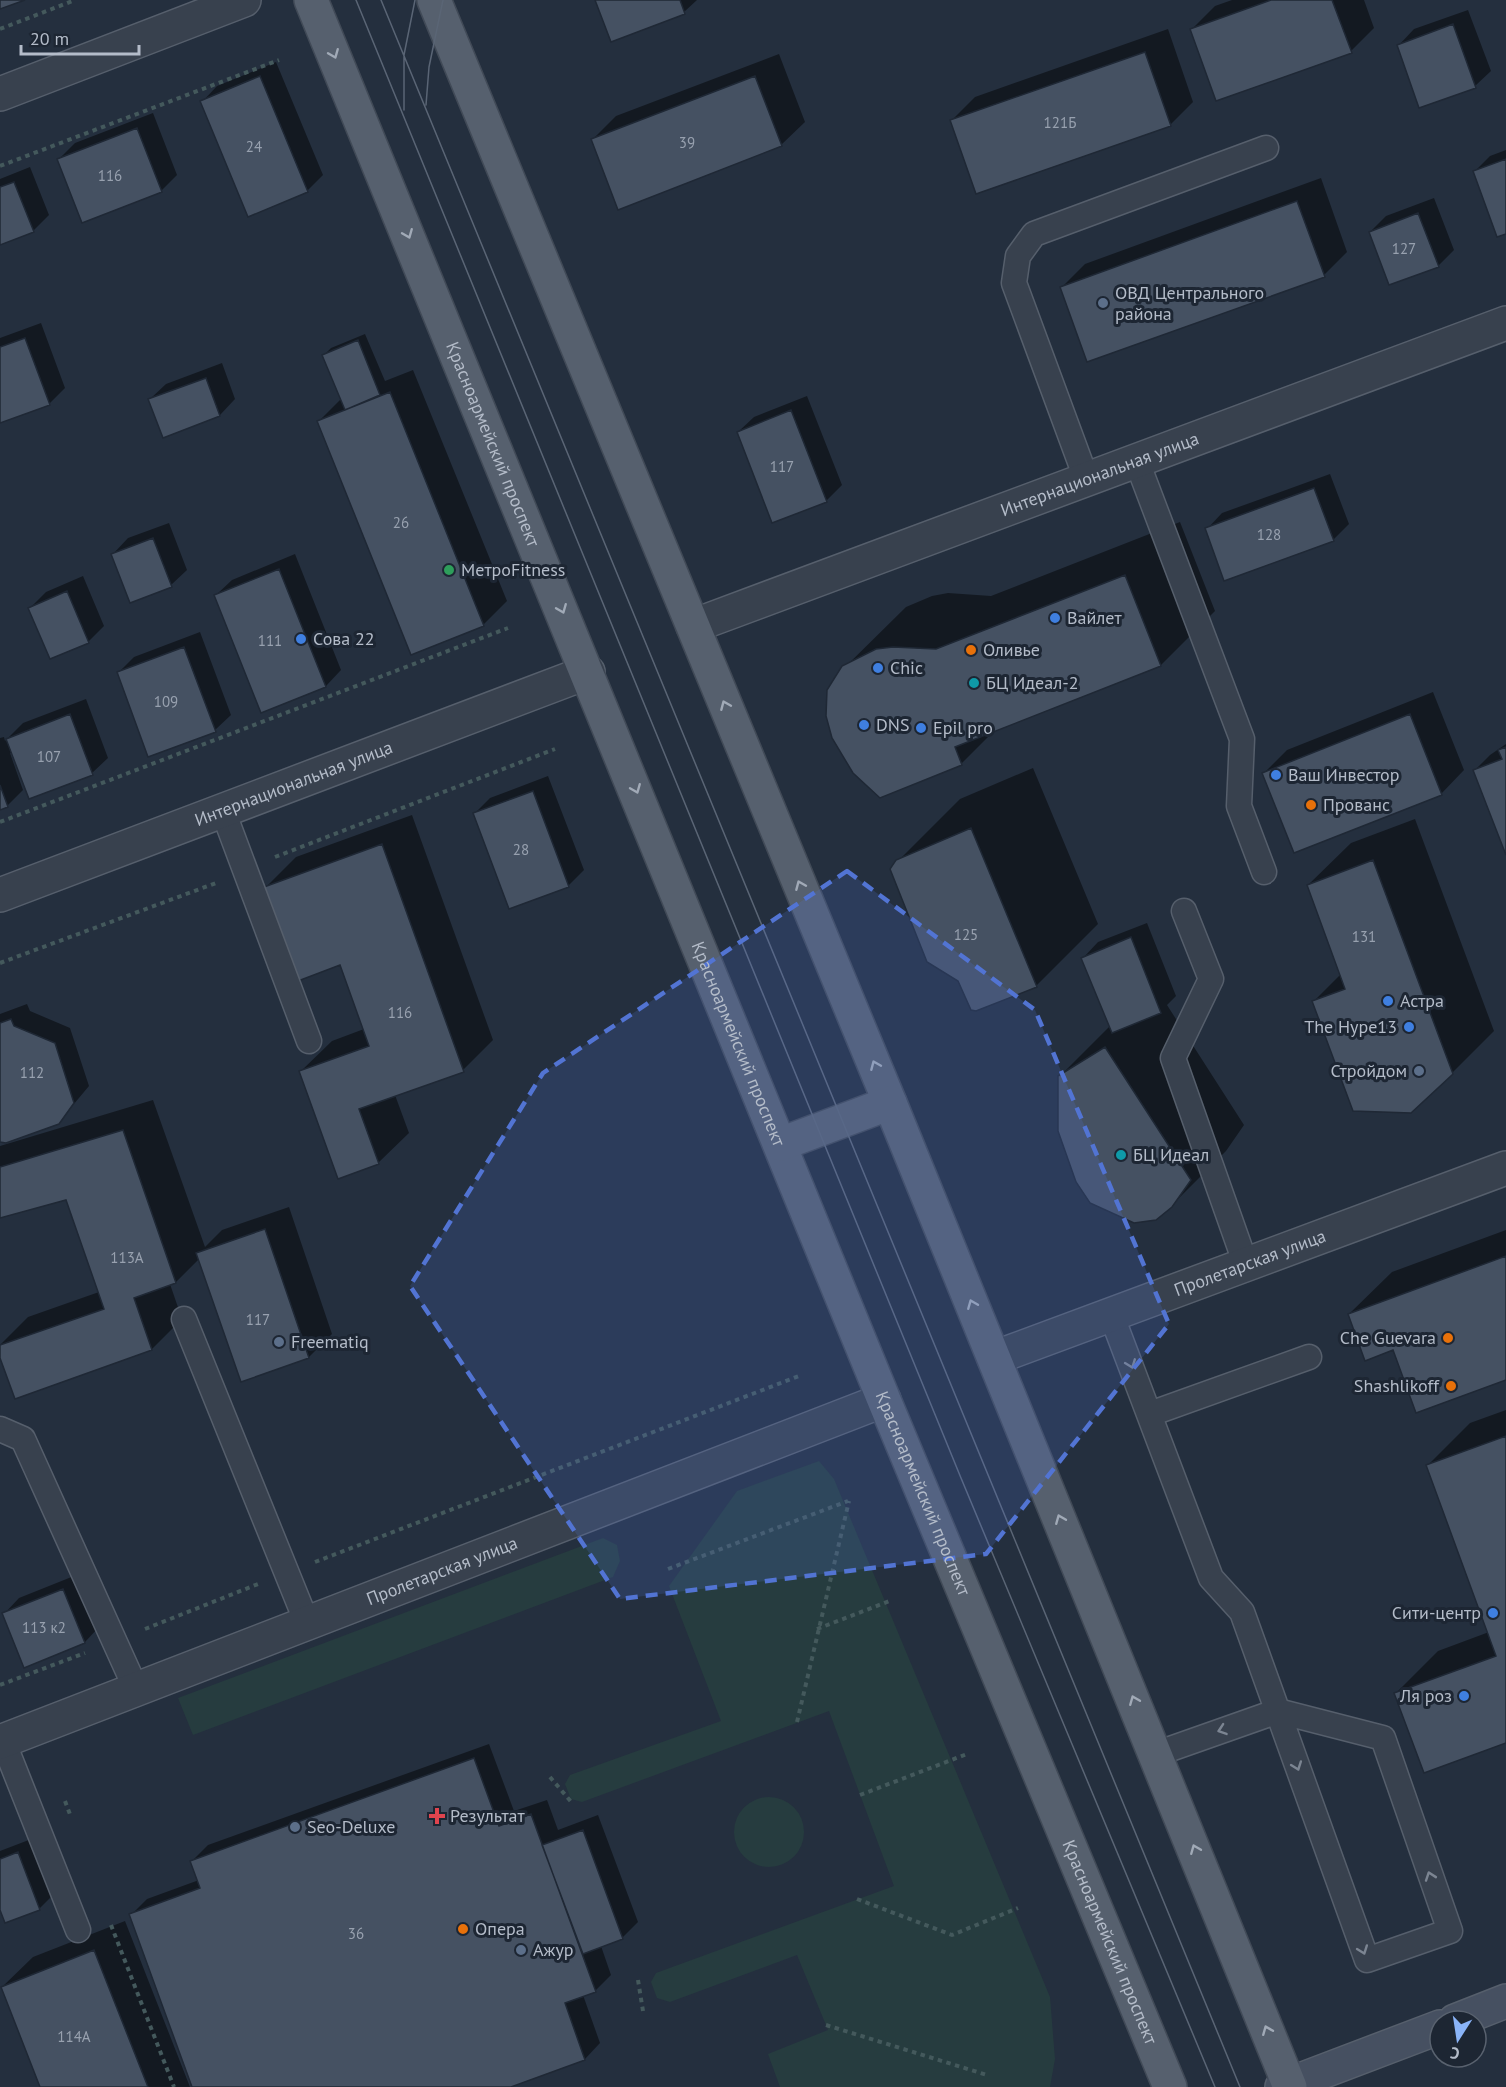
<svg xmlns="http://www.w3.org/2000/svg" width="1506" height="2087" font-family="'PT Sans',sans-serif">
	<rect width="100%" height="100%" fill="#242f3e"/>
	<path fill="#263c3f" d="M 819,1461 L 834,1479 L 1050,1997 L 1055,2059 L 1050,2087 L 780,2087 L 768,2054 L 828,2030 L 797,1955 L 670,2002 L 657,1998 L 651,1982 L 656,1973 L 894,1886 L 829,1711 L 582,1802 L 571,1799 L 565,1784 L 570,1775 L 721,1721 L 669,1586 L 737,1491 Z
		M 603,1538 L 617,1545 L 620,1561 L 613,1577 L 193,1735 L 178,1698 Z
		M734 1832a35 35 0 1 1 70 0a35 35 0 1 1-70 0Z"/>
	<path fill="#0007" d="M 596,0 L 697,0 L 684,12 L 612,40 Z
		M 1232,0 L 1364,0 L 1374,28 L 1351,51 L 1192,29 L 1215,6 Z
		M 1468,10 L 1491,71 L 1475,86 L 1399,45 L 1414,29 Z
		M 1168,29 L 1193,102 L 1170,125 L 952,120 L 975,97 Z
		M 779,54 L 805,122 L 781,145 L 593,139 L 616,116 Z
		M 276,62 L 323,175 L 307,191 L 202,102 L 217,86 Z
		M 153,113 L 177,175 L 161,191 L 59,159 L 75,143 Z
		M 1506,150 L 1506,232 L 1475,171 L 1490,156 Z
		M 30,167 L 49,215 L 33,231 L 0,244 L 0,179 Z
		M 1321,178 L 1347,252 L 1324,275 L 1062,287 L 1085,264 Z
		M 1434,198 L 1454,250 L 1438,266 L 1370,232 L 1386,216 Z
		M 41,323 L 65,388 L 49,404 L 0,422 L 0,338 Z
		M 365,334 L 385,381 L 413,370 L 507,601 L 483,625 L 319,421 L 342,398 L 324,355 L 331,348 Z
		M 222,363 L 235,399 L 220,415 L 150,399 L 166,384 Z
		M 807,396 L 842,485 L 827,500 L 773,521 L 738,432 L 754,417 Z
		M 1330,474 L 1349,524 L 1333,540 L 1207,529 L 1222,513 Z
		M 1180,522 L 1215,611 L 1161,665 L 996,729 L 961,764 L 827,715 L 826,703 L 834,678 L 906,607 L 932,596 L 948,593 L 991,596 Z
		M 169,523 L 187,570 L 171,585 L 113,554 L 128,538 Z
		M 295,554 L 341,670 L 326,686 L 216,595 L 232,580 Z
		M 83,576 L 104,626 L 88,642 L 30,608 L 46,592 Z
		M 200,632 L 231,715 L 215,730 L 118,673 L 134,657 Z
		M 1433,692 L 1464,770 L 1441,794 L 1263,774 L 1287,750 Z
		M 86,699 L 108,758 L 92,773 L 10,753 L 23,790 L 7,806 L 0,808 L 0,738 L 4,737 L 5,741 L 23,723 Z
		M 1506,744 L 1506,851 L 1475,770 L 1490,755 Z
		M 1033,768 L 1098,924 L 1036,986 L 893,866 L 960,799 Z
		M 548,776 L 584,870 L 568,886 L 475,813 L 490,798 Z
		M 412,815 L 493,1040 L 463,1070 L 395,1095 L 409,1133 L 378,1163 L 301,1071 L 332,1041 L 364,1029 L 341,963 L 266,887 L 296,857 Z
		M 1415,819 L 1494,1031 L 1452,1073 L 1314,1001 L 1341,974 L 1308,885 L 1351,843 Z
		M 1147,923 L 1176,996 L 1167,1005 L 1244,1125 L 1226,1151 L 1171,1206 L 1059,1077 L 1110,1026 L 1083,958 L 1098,942 Z
		M 27,1004 L 30,1011 L 70,1028 L 89,1086 L 58,1123 L 0,1141 L 0,1014 Z
		M 153,1100 L 205,1247 L 222,1230 L 289,1207 L 332,1334 L 309,1357 L 200,1258 L 176,1282 L 170,1284 L 182,1319 L 152,1349 L 0,1353 L 0,1345 L 28,1317 L 99,1292 L 66,1198 L 0,1217 L 0,1146 Z
		M 1506,1230 L 1506,1378 L 1394,1348 L 1349,1314 L 1392,1272 Z
		M 1506,1410 L 1506,1741 L 1396,1693 L 1438,1651 L 1489,1632 L 1427,1466 L 1470,1423 Z
		M 79,1574 L 100,1626 L 85,1642 L 25,1666 L 4,1614 L 19,1598 Z
		M 489,1744 L 514,1811 L 547,1800 L 558,1830 L 598,1815 L 638,1922 L 622,1938 L 601,1946 L 611,1975 L 595,1991 L 583,1995 L 600,2043 L 585,2059 L 507,2087 L 194,2087 L 131,1915 L 147,1899 L 199,1880 L 192,1861 L 208,1845 Z
		M 34,1838 L 55,1893 L 39,1909 L 0,1906 L 0,1851 Z
		M 125,1921 L 190,2087 L 42,2087 L 2,1987 L 33,1957 Z"/>
	<path fill="#455162" stroke="#1f2835" stroke-width="1.5" d="M 0,0 L 25,0 L 0,9 Z
		M 595,0 L 680,0 L 685,14 L 611,42 Z
		M 1271,0 L 1332,0 L 1352,53 L 1216,101 L 1190,29 Z
		M 1453,24 L 1476,88 L 1419,108 L 1397,45 Z
		M 1145,52 L 1171,126 L 976,194 L 950,120 Z
		M 260,76 L 308,192 L 248,217 L 200,101 Z
		M 755,76 L 782,146 L 618,210 L 591,139 Z
		M 137,128 L 162,192 L 82,223 L 57,159 Z
		M 1506,159 L 1506,234 L 1497,237 L 1473,171 Z
		M 14,182 L 34,232 L 0,245 L 0,187 Z
		M 1297,201 L 1325,277 L 1087,362 L 1060,287 Z
		M 1418,213 L 1439,267 L 1389,285 L 1369,232 Z
		M 25,338 L 50,405 L 0,423 L 0,347 Z
		M 358,340 L 380,395 L 345,410 L 322,355 Z
		M 206,378 L 220,416 L 163,438 L 148,399 Z
		M 390,392 L 484,626 L 411,655 L 317,421 Z
		M 791,410 L 827,502 L 772,523 L 737,432 Z
		M 1314,488 L 1334,541 L 1224,581 L 1205,528 Z
		M 153,538 L 172,587 L 130,603 L 111,554 Z
		M 279,569 L 326,687 L 261,713 L 214,595 Z
		M 1125,575 L 1161,666 L 955,747 L 962,765 L 880,798 L 853,773 L 832,738 L 826,716 L 827,690 L 842,666 L 876,649 L 893,647 L 936,649 Z
		M 67,591 L 89,643 L 50,659 L 28,608 Z
		M 184,647 L 216,732 L 148,757 L 117,672 Z
		M 70,714 L 93,775 L 29,799 L 6,739 Z
		M 1410,714 L 1442,795 L 1294,853 L 1262,773 Z
		M 1506,747 L 1506,855 L 1473,770 L 1502,759 L 1498,750 Z
		M 0,785 L 8,807 L 0,810 Z
		M 533,791 L 569,887 L 509,909 L 473,813 Z
		M 971,828 L 1037,987 L 976,1011 L 971,1010 L 958,981 L 927,962 L 890,869 L 896,860 Z
		M 382,844 L 464,1072 L 359,1109 L 379,1164 L 338,1179 L 299,1071 L 369,1046 L 340,965 L 298,981 L 264,887 Z
		M 1373,860 L 1453,1074 L 1411,1113 L 1353,1111 L 1312,1001 L 1345,989 L 1307,885 Z
		M 1131,937 L 1161,1013 L 1112,1033 L 1081,958 Z
		M 11,1019 L 14,1026 L 55,1043 L 74,1103 L 59,1124 L 6,1143 L 0,1142 L 0,1023 Z
		M 1105,1047 L 1191,1180 L 1172,1207 L 1156,1220 L 1134,1223 L 1090,1203 L 1076,1182 L 1058,1131 L 1058,1076 Z
		M 123,1130 L 176,1283 L 134,1298 L 152,1350 L 15,1399 L 0,1358 L 0,1345 L 104,1309 L 66,1200 L 0,1218 L 0,1167 Z
		M 265,1229 L 309,1358 L 241,1382 L 196,1253 Z
		M 1506,1256 L 1506,1380 L 1416,1413 L 1393,1350 L 1365,1361 L 1348,1314 Z
		M 1506,1436 L 1506,1743 L 1424,1773 L 1394,1693 L 1496,1656 L 1426,1465 Z
		M 63,1589 L 85,1643 L 24,1668 L 2,1613 Z
		M 474,1758 L 499,1826 L 531,1814 L 596,1992 L 565,2003 L 585,2060 L 511,2087 L 192,2087 L 129,1914 L 200,1888 L 190,1861 Z
		M 583,1830 L 623,1939 L 583,1954 L 542,1845 Z
		M 18,1852 L 40,1910 L 5,1923 L 0,1910 L 0,1859 Z
		M 94,1950 L 148,2087 L 40,2087 L 1,1987 Z"/>
	<g fill="none" stroke-linecap="round" stroke-linejoin="round">
		<defs>
			<path id="service" d="M 1136,459 L 1242,739 L 1239,806 L 1264,872
				M 1086,478 L 1014,283 L 1018,256 L 1034,234 L 1266,148
				M 223,811 L 309,1041
				M 1184,911 L 1211,979 L 1173,1058 L 1246,1265
				M 1111,1314 L 1211,1578 L 1242,1612 L 1367,1960 L 1450,1931 L 1383,1738 L 1278,1711 L 1156,1754
				M 184,1319 L 307,1623
				M 1150,1414 L 1309,1357
				M 0,1429 L 23,1439 L 136,1689
				M 3,1741 L 78,1930"/>
			<g id="minor">
				<path d="M 0,94 L 244,0"/>
				<path id="s1" d="M 693,626 L 1506,323"/>
				<path id="s2" d="M 0,895 L 588,672"/>
				<path id="s3" d="M 994,1358 L 1506,1168"/>
				<path id="s4" d="M 0,1742 L 884,1400"/>
			</g>
			<path id="secondary" d="M 1455,2021 L 1506,2001
				M 1282,2087 L 1440,2027"/>
			<g id="primary">
				<path id="s5" d="M 311,0 L 884,1400 L 1170,2087"/>
				<path d="M 434,0 L 890,1103 L 1290,2087"/>
				<path d="M 781,1144 L 890,1103"/>
			</g>
		</defs>
		<use href="#service" stroke="#565f6c" stroke-width="27"/>
		<use href="#minor" stroke="#565f6c" stroke-width="36"/>
		<use href="#secondary" stroke="#565f6c" stroke-width="36"/>
		<use href="#primary" stroke="#414a57" stroke-width="36"/>
		<path stroke="#44595c" stroke-width="4" stroke-dasharray="4.5 4.5" stroke-linecap="butt" d="M 0,29 L 75,0
			M 0,166 L 279,60
			M 0,822 L 508,628
			M 275,857 L 555,749
			M 0,963 L 216,883
			M 315,1562 L 799,1376
			M 668,1569 L 848,1501
			M 145,1629 L 258,1584
			M 817,1629 L 892,1600
			M 0,1685 L 85,1653
			M 797,1722 L 849,1501
			M 550,1777 L 573,1804
			M 860,1795 L 967,1754
			M 65,1801 L 71,1817
			M 857,1899 L 952,1935 L 1018,1908
			M 111,1925 L 174,2087
			M 638,1980 L 643,2011
			M 826,2025 L 987,2075"/>
		<use href="#service" stroke="#38414e" stroke-width="24"/>
		<use href="#minor" stroke="#38414e" stroke-width="33"/>
		<use href="#secondary" stroke="#465061" stroke-width="33"/>
		<use href="#primary" stroke="#56606e" stroke-width="33"/>
		<path stroke="#5a6575" stroke-width="1.5" d="M 356,0 L 961,1478 L 1215,2087
			M 381,0 L 1240,2087
			M 426,105 L 429,67 L 443,0
			M 404,110 L 404,55 L 415,0"/>
	</g>
	<defs><path id="oneway-chevron" d="M-2-3.5L2.5 0L-2 3.5" fill="none" stroke-width="1.6" stroke-linecap="round" stroke-linejoin="round" transform="scale(1.5)"/></defs>
	<g stroke="#a1aab7">
		<use href="#oneway-chevron" transform="translate(334 54) rotate(68)"/>
		<use href="#oneway-chevron" transform="translate(408 234) rotate(68)"/>
		<use href="#oneway-chevron" transform="translate(562 609) rotate(68)"/>
		<use href="#oneway-chevron" transform="translate(725 705) rotate(-113)"/>
		<use href="#oneway-chevron" transform="translate(636 789) rotate(68)"/>
		<use href="#oneway-chevron" transform="translate(800 885) rotate(-113)"/>
		<use href="#oneway-chevron" transform="translate(875 1065) rotate(-113)"/>
		<use href="#oneway-chevron" transform="translate(972 1304) rotate(-112)"/>
		<use href="#oneway-chevron" transform="translate(1060 1519) rotate(-112)"/>
		<use href="#oneway-chevron" transform="translate(1134 1700) rotate(-112)"/>
		<use href="#oneway-chevron" transform="translate(1195 1849) rotate(-112)"/>
		<use href="#oneway-chevron" transform="translate(1267 2030) rotate(-112)"/>
	</g>
	<g stroke="#7c8592">
		<use href="#oneway-chevron" transform="translate(1131 1364) rotate(69)"/>
		<use href="#oneway-chevron" transform="translate(1222 1730) rotate(161)"/>
		<use href="#oneway-chevron" transform="translate(1297 1766) rotate(70)"/>
		<use href="#oneway-chevron" transform="translate(1430 1876) rotate(-109)"/>
		<use href="#oneway-chevron" transform="translate(1363 1950) rotate(70)"/>
	</g>
	<path fill="#5274d3" fill-opacity="0.2" stroke="#5274d3" stroke-width="4.5" stroke-dasharray="12 8" stroke-linejoin="round" d="M 847,871 L 1035,1010 L 1169,1324 L 986,1554 L 620,1599 L 410,1286 L 543,1073 Z"/>
	<g fill="#5c6f8a" stroke="#1d2633" stroke-width="2">
		<circle cx="1103" cy="303" r="6"/>
		<circle cx="1419" cy="1071" r="6"/>
		<circle cx="279" cy="1342" r="6"/>
		<circle cx="295" cy="1827" r="6"/>
		<circle cx="521" cy="1950" r="6"/>
	</g>
	<circle fill="#2e9e5b" stroke="#1d2633" stroke-width="2" cx="449" cy="570" r="6"/>
	<g fill="#3f7fe0" stroke="#1d2633" stroke-width="2">
		<circle cx="1055" cy="618" r="6"/>
		<circle cx="301" cy="639" r="6"/>
		<circle cx="878" cy="668" r="6"/>
		<circle cx="864" cy="725" r="6"/>
		<circle cx="921" cy="728" r="6"/>
		<circle cx="1276" cy="775" r="6"/>
		<circle cx="1388" cy="1001" r="6"/>
		<circle cx="1409" cy="1027" r="6"/>
		<circle cx="1493" cy="1613" r="6"/>
		<circle cx="1464" cy="1696" r="6"/>
	</g>
	<g fill="#e8710a" stroke="#1d2633" stroke-width="2">
		<circle cx="971" cy="650" r="6"/>
		<circle cx="1311" cy="805" r="6"/>
		<circle cx="1448" cy="1338" r="6"/>
		<circle cx="1451" cy="1386" r="6"/>
		<circle cx="463" cy="1929" r="6"/>
	</g>
	<g fill="#0f9aa8" stroke="#1d2633" stroke-width="2">
		<circle cx="974" cy="683" r="6"/>
		<circle cx="1121" cy="1155" r="6"/>
	</g>
	<path fill="#e0444e" stroke="#1d2633" stroke-width="2" d="M434 1807h6v6h6v6h-6v6h-6v-6h-6v-6h6z"/>
	<g text-anchor="middle" stroke-width="6" stroke-linejoin="round" paint-order="stroke">
		<g font-size="15" fill="#98a1af">
			<text x="1060" y="128">121Б</text>
			<text x="687" y="148">39</text>
			<text x="254" y="152">24</text>
			<text x="110" y="181">116</text>
			<text x="1404" y="254">127</text>
			<text x="782" y="472">117</text>
			<text x="401" y="528">26</text>
			<text x="1269" y="540">128</text>
			<text x="270" y="646">111</text>
			<text x="166" y="707">109</text>
			<text x="49" y="762">107</text>
			<text x="521" y="855">28</text>
			<text x="966" y="940">125</text>
			<text x="1364" y="942">131</text>
			<text x="400" y="1018">116</text>
			<text x="32" y="1078">112</text>
			<text x="127" y="1263">113А</text>
			<text x="258" y="1325">117</text>
			<text x="44" y="1633">113 к2</text>
			<text x="356" y="1939">36</text>
			<text x="74" y="2042">114А</text>
		</g>
		<g font-size="18" fill="#b4bcc9" stroke="#1d2633" text-anchor="start">
			<text x="1115" y="299">ОВД Центрального<tspan x="1115" dy="21">района</tspan></text>
			<text x="461" y="576">МетроFitness</text>
			<text x="1067" y="624">Вайлет</text>
			<text x="313" y="645">Сова 22</text>
			<text x="983" y="656">Оливье</text>
			<text x="890" y="674">Chic</text>
			<text x="986" y="689">БЦ Идеал-2</text>
			<text x="876" y="731">DNS</text>
			<text x="933" y="734">Epil pro</text>
			<text x="1288" y="781">Ваш Инвестор</text>
			<text x="1323" y="811">Прованс</text>
			<text x="1400" y="1007">Астра</text>
			<text x="1397" y="1033" text-anchor="end">The Hype13</text>
			<text x="1407" y="1077" text-anchor="end">Стройдом</text>
			<text x="1133" y="1161">БЦ Идеал</text>
			<text x="1436" y="1344" text-anchor="end">Che Guevara</text>
			<text x="291" y="1348">Freematiq</text>
			<text x="1439" y="1392" text-anchor="end">Shashlikoff</text>
			<text x="1481" y="1619" text-anchor="end">Сити-центр</text>
			<text x="1452" y="1702" text-anchor="end">Ля роз</text>
			<text x="450" y="1822">Результат</text>
			<text x="307" y="1833">Seo-Deluxe</text>
			<text x="475" y="1935">Опера</text>
			<text x="533" y="1956">Ажур</text>
		</g>
		<g font-size="18" fill="#b4bcc9" stroke="#1d2633">
			<text dy="6" stroke="none"><textPath href="#s5" startOffset="480">Красноармейский проспект</textPath></text>
			<text dy="6" stroke="none"><textPath href="#s1" startOffset="434">Интернациональная улица</textPath></text>
			<text dy="6" stroke="none"><textPath href="#s2" startOffset="314">Интернациональная улица</textPath></text>
			<text dy="6" stroke="none"><textPath href="#s5" startOffset="1128">Красноармейский проспект</textPath></text>
			<text dy="6" stroke="none"><textPath href="#s3" startOffset="273">Пролетарская улица</textPath></text>
			<text dy="6" stroke="none"><textPath href="#s5" startOffset="1614">Красноармейский проспект</textPath></text>
			<text dy="6" stroke="none"><textPath href="#s4" startOffset="474">Пролетарская улица</textPath></text>
			<text dy="6" stroke="none"><textPath href="#s5" startOffset="2100">Красноармейский проспект</textPath></text>
		</g>
	</g>
	<g transform="translate(1458 2039) rotate(192)"><circle r="28" fill="#1d2633" stroke="#59626f" stroke-width="1.5"/>
	<path d="M0-4.5L10 22L0 15L-10 22Z" fill="#8ab4f8"/>
	<text y="-9" font-size="16" font-weight="bold" text-anchor="middle" fill="#b4bcc9">С</text>
	</g>
	<path d="M21 45v9h118v-9" fill="none" stroke="#b4bcc9" stroke-width="3"/>
	<text x="30" y="45" font-size="18" fill="#b4bcc9" stroke="#1d2633" stroke-width="4.5" paint-order="stroke">20 m</text>
</svg>
